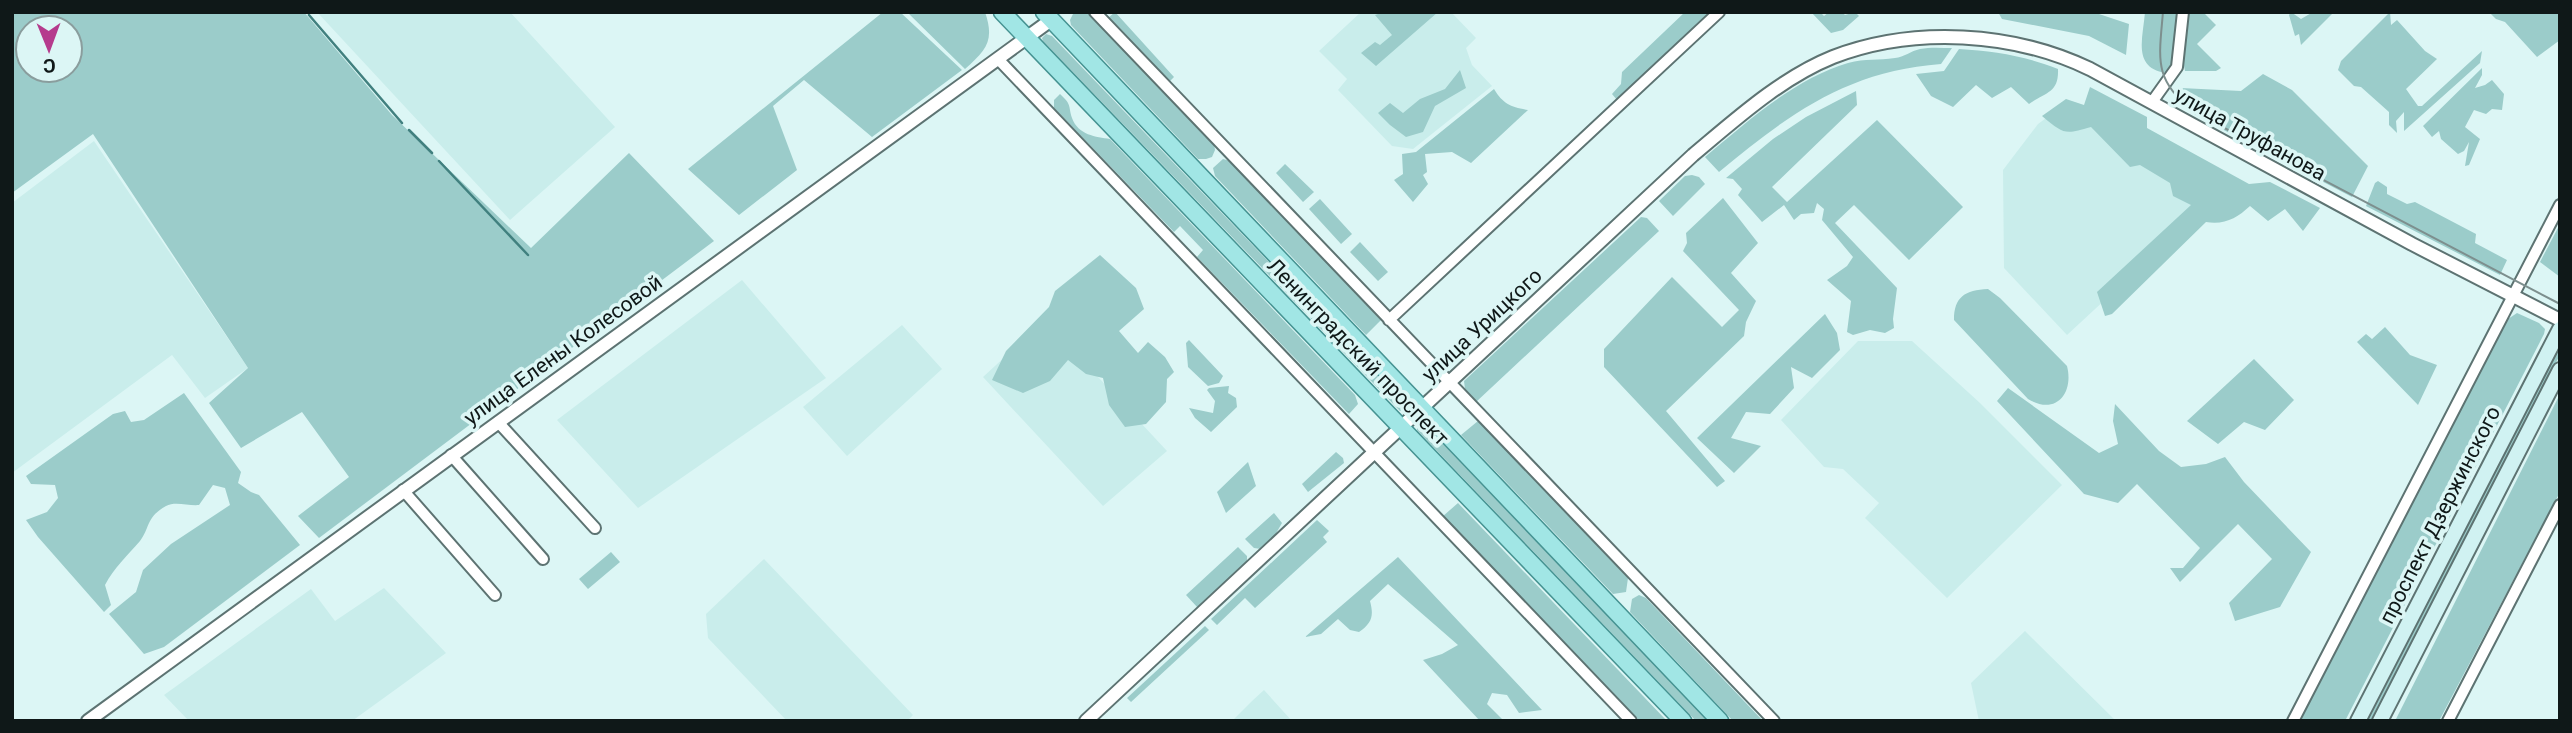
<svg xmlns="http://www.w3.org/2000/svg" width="2572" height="733" font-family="Roboto,sans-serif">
	<rect width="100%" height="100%" fill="#dcf6f5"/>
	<path fill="#c9edeb" d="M 317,12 L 510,12 L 615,127 L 510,220 Z
		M 1361,12 L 1451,12 L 1476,38 L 1466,48 L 1472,65 L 1492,86 L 1413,149 L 1392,146 L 1338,90 L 1347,79 L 1319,51 Z
		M 2068,102 L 2229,185 L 2067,335 L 2004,268 L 2003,170 L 2038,124 Z
		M 94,141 L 248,368 L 205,398 L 172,355 L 12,473 L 12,203 Z
		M 742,280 L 826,378 L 638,508 L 557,420 Z
		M 1045,320 L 1167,451 L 1103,506 L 983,377 Z
		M 902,325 L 942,369 L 847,456 L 803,407 Z
		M 1858,341 L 1912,341 L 1980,403 L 2062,485 L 1947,598 L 1865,518 L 1879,503 L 1843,469 L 1824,467 L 1781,420 Z
		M 764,559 L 913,715 L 907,721 L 787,721 L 708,638 L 706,614 Z
		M 384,588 L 446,653 L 352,721 L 189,721 L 164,695 L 311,589 L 335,621 Z
		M 2025,631 L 2116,721 L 1979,721 L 1971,683 Z
		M 1264,690 L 1292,721 L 1232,721 L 1252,701 Z"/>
	<path fill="#9bccca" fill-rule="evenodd" d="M 12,12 L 304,12 L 392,115 L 531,248 L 629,153 L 714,241 L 319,538 L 298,516 L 349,477 L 302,412 L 241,448 L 209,403 L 248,368 L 93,134 L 12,193 ZM 70,28 L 70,70 L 28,70 L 28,28 Z
		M 883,12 L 900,12 L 962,70 L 872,137 L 804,80 L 773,106 L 797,170 L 739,215 L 688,169 Z
		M 907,12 L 985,12 C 995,41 986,50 965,69 Z
		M 1074,12 L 1089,12 L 1214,144 L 1215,150 L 1212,157 L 1206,159 L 1198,159 L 1071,25 L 1070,20 Z
		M 1115,12 L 1174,77 L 1167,84 L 1107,19 Z
		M 1384,12 L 1438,12 L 1376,66 L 1361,53 L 1375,42 L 1380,45 L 1392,35 L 1375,15 Z
		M 1685,12 L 1712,12 L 1617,100 L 1612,94 L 1621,84 L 1622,72 Z
		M 1811,12 L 1820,12 L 1824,16 L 1829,12 L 1842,12 L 1845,15 L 1855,12 L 1859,16 L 1843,30 L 1831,33 Z
		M 1998,12 L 2093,12 L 2129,24 L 2126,55 L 2089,36 L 2002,19 Z
		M 2145,12 L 2177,12 L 2173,63 L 2166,73 C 2132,68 2143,38 2145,12 Z
		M 2187,12 L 2205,14 L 2216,25 L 2197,44 L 2221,68 L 2216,71 L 2185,71 L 2183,61 Z
		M 2291,12 L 2301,19 L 2313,12 L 2334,12 L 2301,45 L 2299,34 L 2295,36 L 2289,15 Z
		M 2390,12 L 2391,25 L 2397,20 L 2425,51 L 2437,59 L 2406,89 L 2418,106 L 2422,106 L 2482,51 L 2480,63 L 2404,131 L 2404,112 L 2396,121 L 2397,133 L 2389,125 L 2389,112 L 2361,87 L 2354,86 L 2338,70 L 2341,61 Z
		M 2489,12 L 2560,12 L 2560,40 L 2537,57 L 2505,22 L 2496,19 Z
		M 1046,34 L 1052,36 L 1406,405 L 1406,411 L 1400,411 L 1043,41 L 1042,38 Z
		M 1952,48 L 1941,64 C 1847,71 1789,114 1719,172 L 1705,157 C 1747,122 1794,79 1848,63 C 1866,58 1878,61 1895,58 C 1904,57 1911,51 1920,49 C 1930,47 1942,48 1952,48 Z
		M 1959,49 C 1994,51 2025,56 2058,69 C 2059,93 2046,92 2029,104 L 2011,87 L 1992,98 L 1976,85 L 1953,107 L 1931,96 L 1916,74 L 1944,71 Z
		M 2482,68 L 2482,75 L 2475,88 L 2485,85 L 2492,80 L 2504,94 L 2502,110 L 2492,109 L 2486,114 L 2474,110 L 2465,127 L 2480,139 L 2469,165 L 2465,166 L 2469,142 L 2464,151 L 2458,154 L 2441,139 L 2439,131 L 2432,137 L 2423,126 Z
		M 1460,70 L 1466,88 L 1435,106 L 1423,132 L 1406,137 L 1390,125 L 1378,113 L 1390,103 L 1403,113 L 1420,99 L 1445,89 Z
		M 2263,74 L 2292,90 L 2368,166 L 2352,197 L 2197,116 C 2188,109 2175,104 2174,92 L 2181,88 L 2241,91 Z
		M 2090,87 L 2147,117 L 2147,128 L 2249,184 L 2270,182 L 2320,208 L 2303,231 L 2285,209 L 2268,221 L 2250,206 C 2237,218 2225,225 2206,222 L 2112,314 L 2105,316 L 2097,292 L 2191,205 L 2173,196 L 2170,183 L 2140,165 L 2130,167 L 2091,127 C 2064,135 2064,134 2042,116 L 2066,99 L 2084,105 Z
		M 1494,89 C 1503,104 1511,107 1528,110 L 1471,163 L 1452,152 L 1425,154 L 1427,172 L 1423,175 L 1428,184 L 1413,202 L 1394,180 L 1403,174 L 1402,154 L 1416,152 Z
		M 1856,91 L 1857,105 L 1772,187 L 1787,202 L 1877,120 L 1963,207 L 1909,260 L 1854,205 L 1835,223 L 1897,288 L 1893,319 L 1894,328 L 1885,333 L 1870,330 L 1853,335 L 1847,332 L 1851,301 L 1827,280 L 1847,266 L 1853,257 L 1822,220 L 1824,209 L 1817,203 L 1814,213 L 1801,214 L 1794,220 L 1784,205 L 1762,222 L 1738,195 L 1742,189 L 1733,179 L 1726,178 L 1773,139 L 1806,117 Z
		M 1060,94 C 1072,105 1068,105 1072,118 C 1078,135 1096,137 1110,139 L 1355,395 L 1358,404 L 1349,414 L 1197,257 L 1203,250 L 1180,226 L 1174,232 L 1054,108 L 1054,100 Z
		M 1223,159 L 1230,161 L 1381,320 L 1366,335 L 1215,176 L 1213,168 Z
		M 1285,164 L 1314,192 L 1303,202 L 1276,173 Z
		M 1692,175 L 1699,177 L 1705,184 L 1673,216 L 1659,201 L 1685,176 Z
		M 2378,181 L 2387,187 L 2387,194 L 2407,204 L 2415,202 L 2476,234 L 2475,243 L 2507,260 L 2500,275 L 2366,206 L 2375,183 Z
		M 1723,198 L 1758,243 L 1731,273 L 1756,301 L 1746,322 L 1744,336 L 1666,411 L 1725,481 L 1717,487 L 1604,367 L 1604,349 L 1672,277 L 1722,327 L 1739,310 L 1683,251 L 1687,243 L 1686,233 Z
		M 1320,199 L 1352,234 L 1341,244 L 1309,209 Z
		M 1641,217 L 1647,218 L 1659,231 L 1476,402 L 1465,389 L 1464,381 Z
		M 2560,224 L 2560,277 L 2540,262 Z
		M 1360,242 L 1388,272 L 1378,281 L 1350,252 Z
		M 1100,255 L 1136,288 L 1144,309 L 1119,331 L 1138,353 L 1148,342 L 1165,357 L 1174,372 L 1167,379 L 1166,402 L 1146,424 L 1125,427 L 1109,405 L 1103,378 L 1086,374 L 1068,360 L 1050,381 L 1023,393 L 992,380 L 1006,351 L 1049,307 L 1055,291 Z
		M 1988,289 L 2000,298 L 2067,366 C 2074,393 2056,416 2028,399 L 1954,320 C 1954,297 1965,290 1988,289 Z
		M 2517,313 L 2539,323 L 2545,329 L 2544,334 L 2345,721 L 2299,721 L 2508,319 Z
		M 1825,314 L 1837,333 L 1840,350 L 1812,378 L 1791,367 L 1794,388 L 1770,414 L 1746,412 L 1731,438 L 1761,446 L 1734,473 L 1697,438 Z
		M 2385,327 L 2410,355 L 2437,365 L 2418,405 L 2357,342 L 2366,334 L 2372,339 Z
		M 1189,340 L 1223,376 L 1219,383 L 1208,386 L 1188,367 L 1186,343 Z
		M 2560,346 L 2560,355 L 2371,721 L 2366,721 Z
		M 2254,359 L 2294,400 L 2265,430 L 2244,422 L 2218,444 L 2187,421 Z
		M 1229,386 L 1228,393 L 1236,398 L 1237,407 L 1211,432 L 1195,418 L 1189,408 L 1213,413 L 1215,401 L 1207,390 L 1209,388 Z
		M 2008,388 L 2099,453 L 2118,444 L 2113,421 L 2115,404 L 2159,451 L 2181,467 L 2206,464 L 2225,457 L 2244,482 L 2311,552 L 2280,607 L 2235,621 L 2229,603 L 2272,559 L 2238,524 L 2180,582 L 2170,568 L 2183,568 L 2200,548 L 2137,484 L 2118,503 L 2084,494 L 1997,401 Z
		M 184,393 L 241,472 L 238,483 L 251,492 L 259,495 L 300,545 L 164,647 L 144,654 L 109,614 L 136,592 L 143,570 L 171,544 L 230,505 L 225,488 L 213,485 L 199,505 C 188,506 175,501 166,506 C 146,517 150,528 140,541 C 127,556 114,568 105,585 L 111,605 L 104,612 L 38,537 L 26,520 L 47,512 L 58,498 L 55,485 L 31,484 L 26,476 L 113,414 L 125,411 L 131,422 L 144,420 Z
		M 2560,394 L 2560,492 L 2439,721 L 2395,721 Z
		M 1478,421 L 1628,578 L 1626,592 L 1613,594 L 1461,435 Z
		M 1420,423 L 1424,424 L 1708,721 L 1696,721 L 1417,430 L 1417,424 Z
		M 1336,452 L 1343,458 L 1344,463 L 1308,492 L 1302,484 Z
		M 1248,462 L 1256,486 L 1226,513 L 1217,492 Z
		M 1458,503 L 1667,721 L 1640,721 L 1442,517 Z
		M 1274,513 L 1282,523 L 1275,535 L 1261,549 L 1254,548 L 1245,539 Z
		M 1317,520 L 1329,531 L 1323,537 L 1327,542 L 1255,608 L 1245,598 L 1217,625 L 1211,619 Z
		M 1238,547 L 1247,556 L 1247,562 L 1198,608 L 1186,595 Z
		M 611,552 L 620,562 L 588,589 L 579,579 Z
		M 1398,557 L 1542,710 L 1519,713 L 1507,695 L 1492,693 L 1487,704 L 1504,721 L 1480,721 L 1423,660 L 1442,654 L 1458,645 L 1388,584 L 1370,601 C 1374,616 1372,623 1359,632 L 1350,630 L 1338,619 L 1321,634 L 1305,637 Z
		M 1639,595 L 1646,598 L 1763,721 L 1733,721 L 1630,612 L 1632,599 Z
		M 1205,626 L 1209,630 L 1131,702 L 1127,698 Z"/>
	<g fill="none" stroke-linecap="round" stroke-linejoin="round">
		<path stroke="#41807f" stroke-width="2.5" d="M 309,15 L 402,123
			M 409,130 L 432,153
			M 439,161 L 528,255"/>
		<defs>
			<path id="minor" d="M 1095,12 L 1774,721
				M 998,59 L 1631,721
				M 2152,102 L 2177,67 L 2183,12
				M 1389,320 L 1719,12
				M 498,422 L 595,528
				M 451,455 L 543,559
				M 403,490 L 495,595
				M 2293,721 L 2560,205
				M 2448,721 L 2560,505"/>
			<path id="tertiary" d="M 88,721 L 1051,20
				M 1086,721 L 1693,155 C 1736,119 1781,78 1833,57 C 1914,26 2013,32 2090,69 L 2412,244 L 2560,320"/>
			<path id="secondary" d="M 2358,721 L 2560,329
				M 2380,721 L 2560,370"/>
			<path id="primary" d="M 1002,12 L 1683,721
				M 1044,12 L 1720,721"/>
		</defs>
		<use href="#minor" stroke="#5d7372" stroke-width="14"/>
		<use href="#tertiary" stroke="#5d7372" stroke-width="16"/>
		<use href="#secondary" stroke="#5d7372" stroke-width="18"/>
		<use href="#primary" stroke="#469392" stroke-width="19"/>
		<use href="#minor" stroke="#fff" stroke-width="10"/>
		<use href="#tertiary" stroke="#fff" stroke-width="12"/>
		<use href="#secondary" stroke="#d0f2f2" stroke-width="14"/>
		<use href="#primary" stroke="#a1e6e5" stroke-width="16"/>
		<path stroke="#7d8f8e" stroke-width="2" d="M 2163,12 C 2159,59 2153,80 2194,112 L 2560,304"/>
	</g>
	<g text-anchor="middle" stroke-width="7" stroke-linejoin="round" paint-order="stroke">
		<g font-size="21" fill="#0f1818" stroke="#dcf6f5">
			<text transform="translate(2250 134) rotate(29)" y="7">улица Труфанова</text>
			<text transform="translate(1482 325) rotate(-43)" y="7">улица Урицкого</text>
			<text transform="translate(563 350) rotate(-36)" y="7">улица Елены Колесовой</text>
			<text transform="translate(1358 352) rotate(46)" y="7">Ленинградский проспект</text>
			<text transform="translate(2440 515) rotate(-63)" y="7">проспект Дзержинского</text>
		</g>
	</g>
	<rect width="2572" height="733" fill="none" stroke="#0f1818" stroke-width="28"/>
	<g transform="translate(49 49) rotate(179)"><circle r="33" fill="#dcf6f5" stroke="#8a9d9d" stroke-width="2"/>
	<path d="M0-5L12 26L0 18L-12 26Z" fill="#b53b8d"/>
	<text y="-10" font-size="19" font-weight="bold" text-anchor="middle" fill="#0f1818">С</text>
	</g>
</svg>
